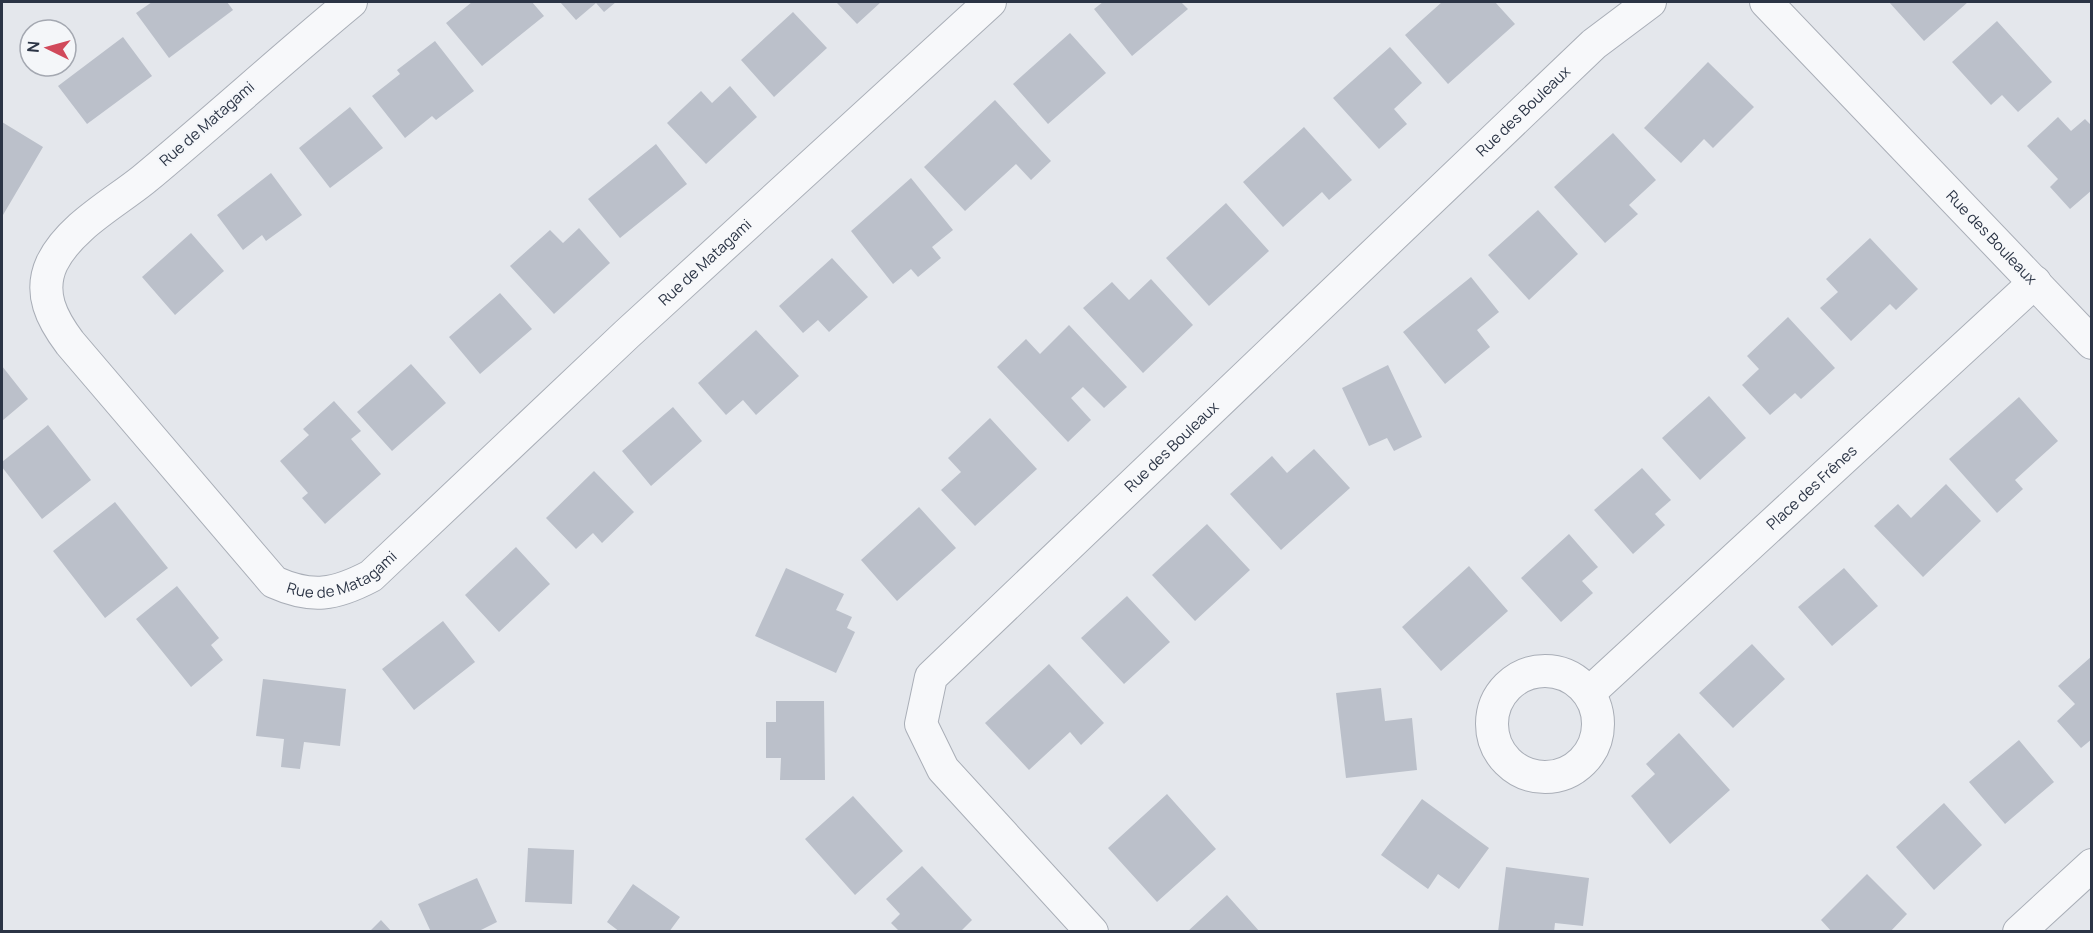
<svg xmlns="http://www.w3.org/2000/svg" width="2093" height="933" font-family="Manrope,sans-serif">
	<rect width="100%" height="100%" fill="#e4e7ec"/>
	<path fill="#bbc0ca" d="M 152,2 L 227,2 L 233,10 L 169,58 L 136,13 Z
		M 472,2 L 532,2 L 544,16 L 482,66 L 446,23 Z
		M 560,2 L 616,2 L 604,12 L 596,3 L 576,20 Z
		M 836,2 L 881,2 L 857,24 Z
		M 1103,2 L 1181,2 L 1188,9 L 1132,56 L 1094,9 Z
		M 1442,2 L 1495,2 L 1515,24 L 1448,84 L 1405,35 Z
		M 1889,2 L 1968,2 L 1924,41 Z
		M 793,12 L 827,48 L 774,97 L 741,60 Z
		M 1997,21 L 2052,82 L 2018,112 L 2002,95 L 1991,105 L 1952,62 Z
		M 1070,33 L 1106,73 L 1048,124 L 1013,84 Z
		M 123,37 L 152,76 L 87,124 L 58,86 Z
		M 435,41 L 474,91 L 436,120 L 432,116 L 405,138 L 372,96 L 400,74 L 397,70 Z
		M 1390,47 L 1422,83 L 1394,109 L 1407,124 L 1379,149 L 1333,98 Z
		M 1708,62 L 1754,107 L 1713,148 L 1704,139 L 1681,163 L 1644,128 Z
		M 730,86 L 757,117 L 706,164 L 667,123 L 701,91 L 712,103 Z
		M 995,100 L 1051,161 L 1031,180 L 1016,164 L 965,211 L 924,167 Z
		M 350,107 L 383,148 L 330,188 L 299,148 Z
		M 2058,117 L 2071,131 L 2085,119 L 2092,126 L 2092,190 L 2070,209 L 2050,187 L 2058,179 L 2027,146 Z
		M 2,122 L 43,147 L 3,215 L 2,214 Z
		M 1304,127 L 1352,180 L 1329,200 L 1322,192 L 1283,227 L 1243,182 Z
		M 1613,133 L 1656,180 L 1629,205 L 1638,214 L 1605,243 L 1554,187 Z
		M 656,144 L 687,184 L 620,238 L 588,199 Z
		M 271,173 L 302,215 L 266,241 L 262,235 L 243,250 L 217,215 Z
		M 911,178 L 953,230 L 932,247 L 941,258 L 918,277 L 911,269 L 893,284 L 851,231 Z
		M 1226,203 L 1269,251 L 1209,306 L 1166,258 Z
		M 1538,210 L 1578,254 L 1529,300 L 1488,255 Z
		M 579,228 L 610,263 L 554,314 L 510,266 L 550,230 L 563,243 Z
		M 191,233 L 224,271 L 175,315 L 142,277 Z
		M 1870,238 L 1918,289 L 1896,310 L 1890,304 L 1851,341 L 1820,308 L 1838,292 L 1826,279 Z
		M 832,258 L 868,297 L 829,332 L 818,320 L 803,333 L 779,306 Z
		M 1471,277 L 1499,312 L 1477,330 L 1490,347 L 1445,384 L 1403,332 Z
		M 1151,279 L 1193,325 L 1143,373 L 1083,308 L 1112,282 L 1129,300 Z
		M 500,293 L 532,329 L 480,374 L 449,337 Z
		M 1788,317 L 1835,368 L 1801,399 L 1795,393 L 1770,415 L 1742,385 L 1759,369 L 1747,356 Z
		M 1069,325 L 1127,387 L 1104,408 L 1083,387 L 1071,398 L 1091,420 L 1068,442 L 997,367 L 1026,339 L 1040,354 Z
		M 756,330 L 799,376 L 756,415 L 743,400 L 726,415 L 698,383 Z
		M 411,364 L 446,403 L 392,451 L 357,412 Z
		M 1388,365 L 1422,437 L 1394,451 L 1387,438 L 1369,446 L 1342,388 Z
		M 2,366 L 28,399 L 2,421 Z
		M 1709,396 L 1746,438 L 1700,480 L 1662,438 Z
		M 2019,397 L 2058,441 L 2015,480 L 2023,489 L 1997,513 L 1949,459 Z
		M 334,401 L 361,431 L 351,439 L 381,474 L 325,524 L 302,498 L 308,493 L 280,461 L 309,435 L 303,429 Z
		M 673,407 L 702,441 L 651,486 L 622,451 Z
		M 990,418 L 1037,469 L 975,526 L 941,490 L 961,472 L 948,458 Z
		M 48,425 L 91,480 L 42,519 L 2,467 L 2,462 Z
		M 1314,449 L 1350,488 L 1281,550 L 1230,494 L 1272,456 L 1287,473 Z
		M 1642,468 L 1671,500 L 1655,514 L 1665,525 L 1633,554 L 1594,510 Z
		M 594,471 L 634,512 L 602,543 L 593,533 L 576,549 L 546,518 Z
		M 1946,484 L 1981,521 L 1923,577 L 1874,526 L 1898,504 L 1911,518 Z
		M 115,502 L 168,568 L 105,618 L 53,551 Z
		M 919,507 L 956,548 L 897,601 L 861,560 Z
		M 1207,524 L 1250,570 L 1195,621 L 1152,575 Z
		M 1569,534 L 1598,567 L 1582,581 L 1593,593 L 1561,622 L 1521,578 Z
		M 516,547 L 550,584 L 499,632 L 465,595 Z
		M 1469,566 L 1508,611 L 1441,671 L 1402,627 Z
		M 786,568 L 844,594 L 836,610 L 852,617 L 847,628 L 855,632 L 836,673 L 755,636 Z
		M 1844,568 L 1878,606 L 1832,646 L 1798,607 Z
		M 177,586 L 219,638 L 211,645 L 223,660 L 191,687 L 136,619 Z
		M 1127,596 L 1170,642 L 1124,684 L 1081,638 Z
		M 443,621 L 475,662 L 414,710 L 382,669 Z
		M 1752,644 L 1785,679 L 1733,728 L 1699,693 Z
		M 2092,656 L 2092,739 L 2081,748 L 2057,721 L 2075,704 L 2058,686 Z
		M 1049,664 L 1104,723 L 1081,745 L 1070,732 L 1029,770 L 985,723 Z
		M 263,679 L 346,689 L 340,746 L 304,742 L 300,769 L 281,767 L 284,739 L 256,736 Z
		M 1381,688 L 1385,721 L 1412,718 L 1417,770 L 1346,778 L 1336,693 Z
		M 776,701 L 824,701 L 825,780 L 780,780 L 781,758 L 766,758 L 766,722 L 776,722 Z
		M 1679,733 L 1730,790 L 1670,844 L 1631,796 L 1655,774 L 1646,764 Z
		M 2019,740 L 2054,782 L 2005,824 L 1969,782 Z
		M 1167,794 L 1216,849 L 1157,902 L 1108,848 Z
		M 853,796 L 903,851 L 855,895 L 805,839 Z
		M 1422,799 L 1489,848 L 1459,889 L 1438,874 L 1428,889 L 1381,855 Z
		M 1944,803 L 1982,845 L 1934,890 L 1896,847 Z
		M 528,848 L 574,850 L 572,904 L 525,902 Z
		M 922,866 L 972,920 L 960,932 L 900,932 L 891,923 L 900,914 L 886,899 Z
		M 1506,867 L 1589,878 L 1583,926 L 1555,923 L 1554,932 L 1498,932 Z
		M 1867,874 L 1907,914 L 1890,932 L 1832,932 L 1821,920 Z
		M 477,878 L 497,922 L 477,932 L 431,932 L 418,904 Z
		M 633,884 L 680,917 L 669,932 L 620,932 L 607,922 Z
		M 1227,895 L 1260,932 L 1187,932 Z
		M 381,920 L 392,932 L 369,932 Z"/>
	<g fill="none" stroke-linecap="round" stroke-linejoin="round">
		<defs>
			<g id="street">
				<path id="s1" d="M 351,2 C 281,60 213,122 143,180 C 113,204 70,227 52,263 C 38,293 52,319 70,343 L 274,582 C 312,599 335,595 371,576 L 627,334 L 990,2"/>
				<path id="s2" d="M 1766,2 L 2092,343"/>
				<circle cx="1545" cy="724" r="53"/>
				<path id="s3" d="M 1589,693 L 2035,282"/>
				<path id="s4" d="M 1092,932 L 943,769 L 921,724 L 931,677 L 1594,44 L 1650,2"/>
				<path d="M 2019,932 L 2092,865"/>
			</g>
		</defs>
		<use href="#street" stroke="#a9aeb7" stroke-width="34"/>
		<use href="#street" stroke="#f7f8fa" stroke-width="32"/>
	</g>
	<g text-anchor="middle" stroke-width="4.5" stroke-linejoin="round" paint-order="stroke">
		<g font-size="15" fill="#2b3445" stroke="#f4f6f9">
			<text dy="5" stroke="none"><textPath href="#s4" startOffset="1138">Rue des Bouleaux</textPath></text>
			<text transform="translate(207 124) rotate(-41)" y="5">Rue de Matagami</text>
			<text dy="5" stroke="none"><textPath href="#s2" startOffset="326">Rue des Bouleaux</textPath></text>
			<text dy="5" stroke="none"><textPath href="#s1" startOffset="1359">Rue de Matagami</textPath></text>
			<text dy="5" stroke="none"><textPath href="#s4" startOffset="652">Rue des Bouleaux</textPath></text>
			<text dy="5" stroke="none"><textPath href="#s3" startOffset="303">Place des Frênes</textPath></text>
			<text dy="5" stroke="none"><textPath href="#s1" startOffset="873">Rue de Matagami</textPath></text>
		</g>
	</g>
	<rect width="2093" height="933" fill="none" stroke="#2b3445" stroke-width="6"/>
	<g transform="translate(48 48) rotate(275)"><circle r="28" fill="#f4f6f9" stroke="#a4a8b1" stroke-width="1.5"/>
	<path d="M0-4.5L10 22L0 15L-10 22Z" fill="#d1495b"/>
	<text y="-9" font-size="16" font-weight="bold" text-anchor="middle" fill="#2b3445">N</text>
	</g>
</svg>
